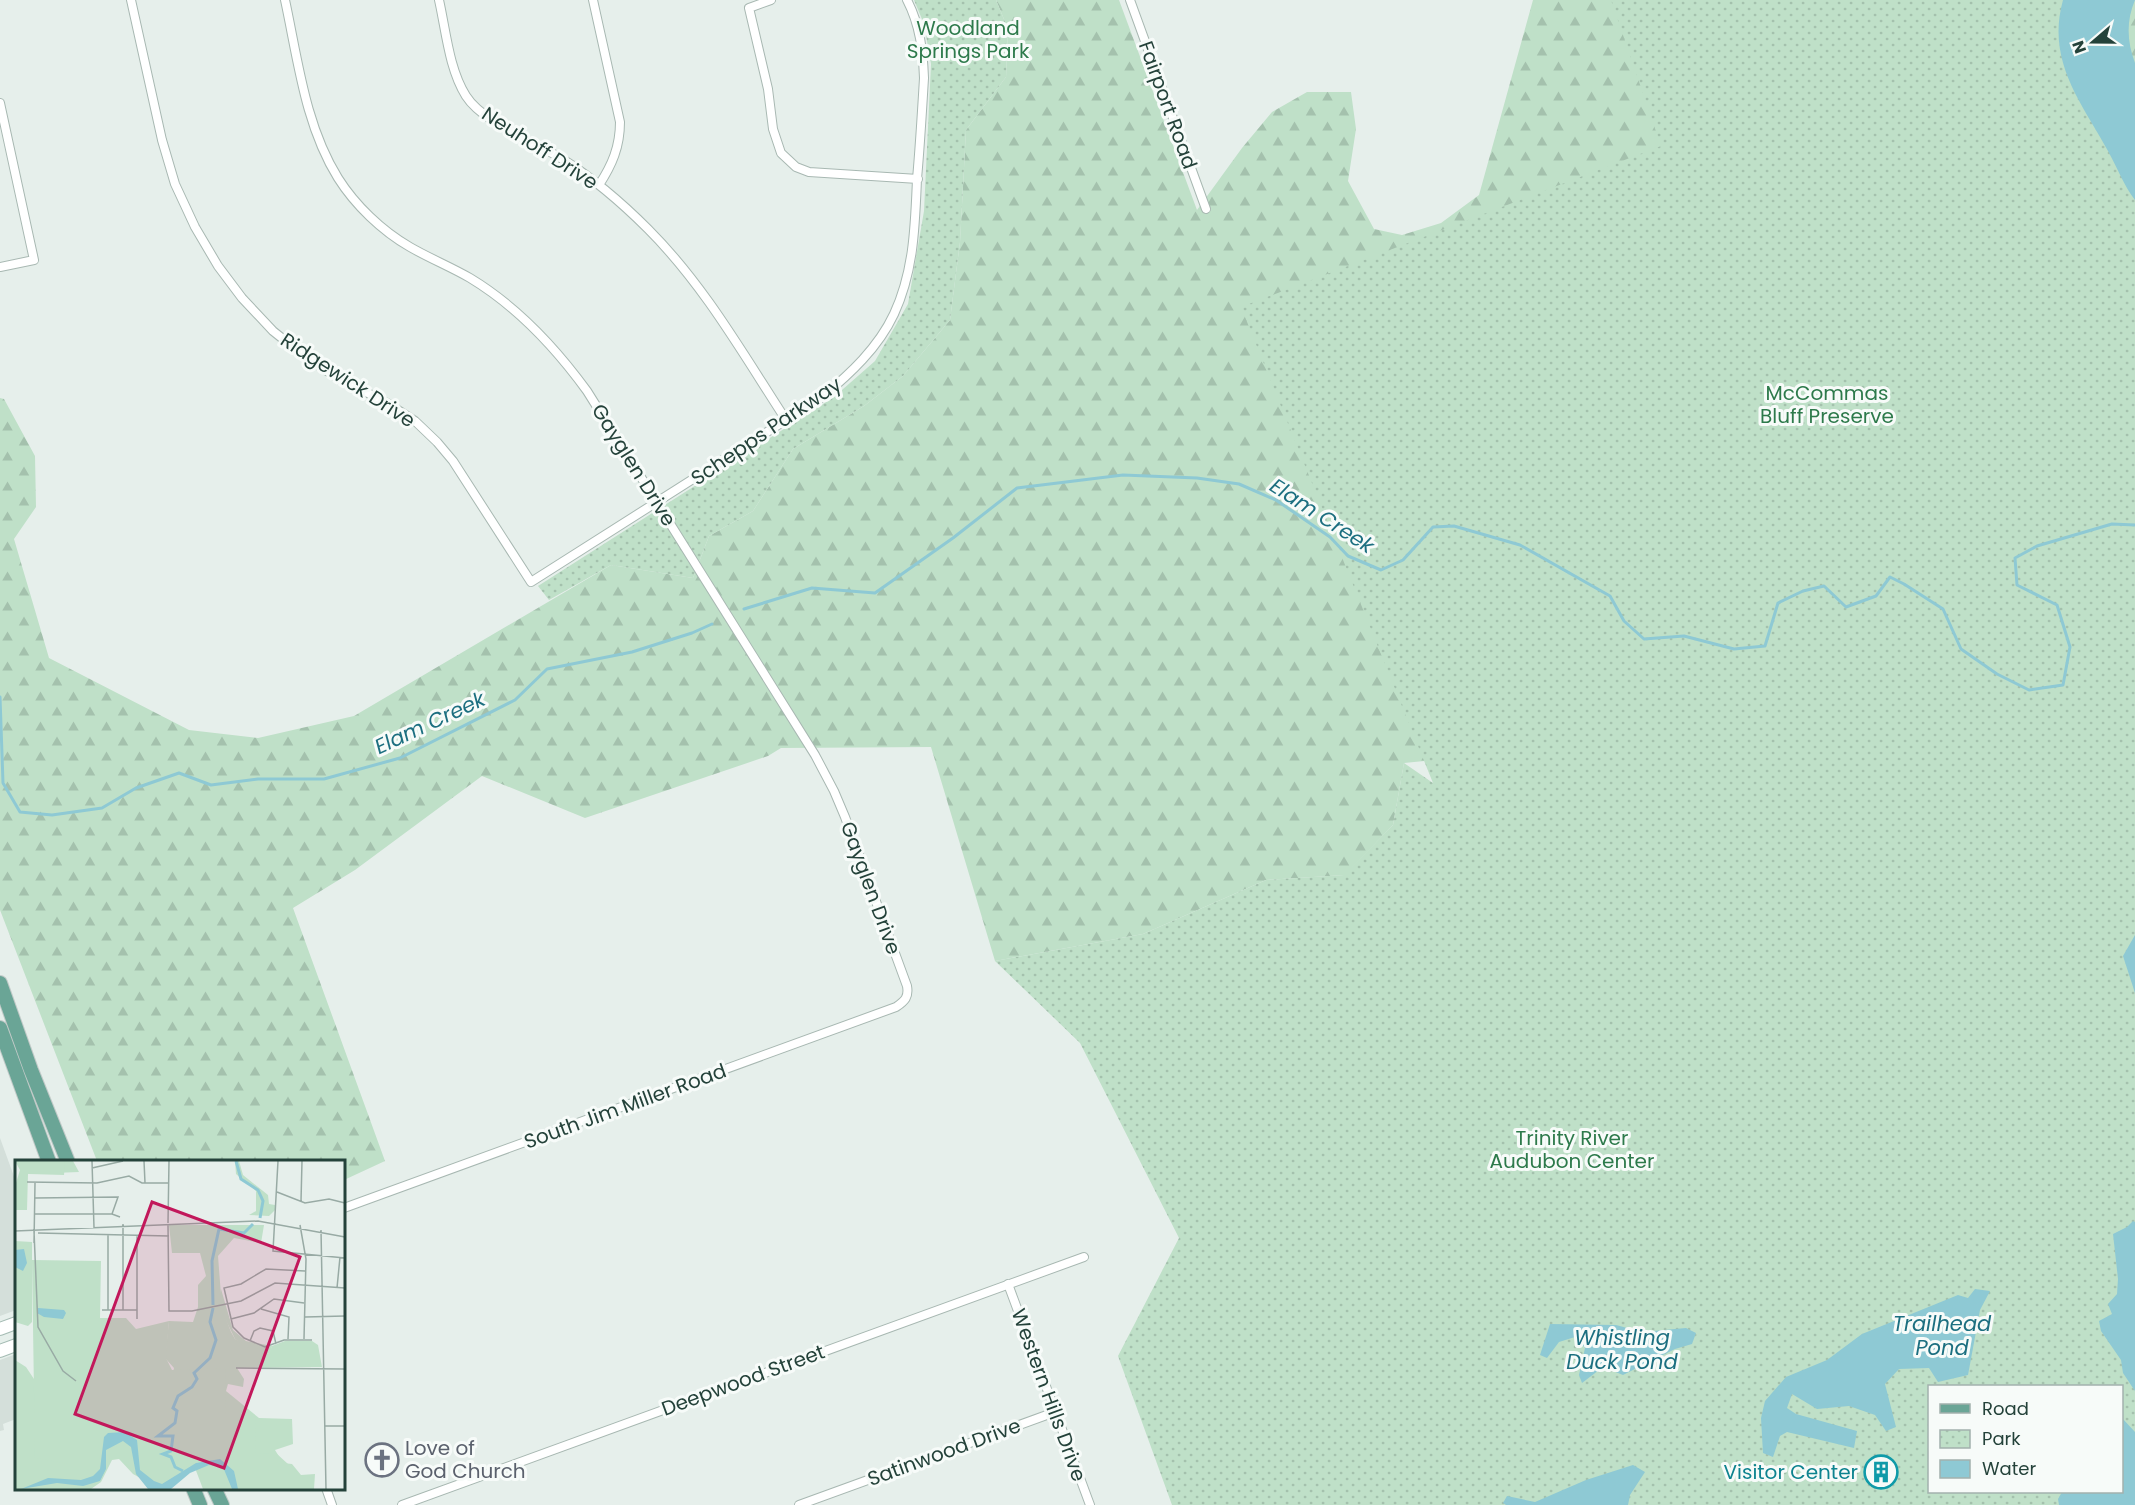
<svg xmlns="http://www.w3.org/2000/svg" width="2135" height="1505" font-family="Poppins,sans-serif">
	<defs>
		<pattern id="forest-firs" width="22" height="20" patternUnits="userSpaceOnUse" patternTransform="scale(1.5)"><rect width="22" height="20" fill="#bfe0c8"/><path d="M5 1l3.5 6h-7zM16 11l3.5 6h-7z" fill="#a4c1ad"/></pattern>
		<pattern id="park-dots" width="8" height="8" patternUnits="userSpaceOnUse" patternTransform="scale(1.5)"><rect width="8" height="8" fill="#bfe0c8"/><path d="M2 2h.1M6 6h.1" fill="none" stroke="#a4c1ad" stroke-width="1.8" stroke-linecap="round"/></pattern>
	</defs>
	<rect width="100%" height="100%" fill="#e6efeb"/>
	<path fill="#d4dfda" d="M 0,1138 L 16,1182 L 16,1310 L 0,1316 Z
		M 16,1354 L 16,1419 L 3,1424 L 4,1430 L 0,1431 L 0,1360 Z"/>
	<path fill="url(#forest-firs)" d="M 996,0 L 1119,0 L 1197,210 L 1242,148 L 1272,112 L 1307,92 L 1351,92 L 1356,129 L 1348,181 L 1374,229 L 1402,235 L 1441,223 L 1479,195 L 1533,0 L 2135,0 L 2135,1175 L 1577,746 L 1404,763 L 1393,825 L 1345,875 L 1266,880 L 1143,934 L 995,961 L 931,747 L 781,748 L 768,756 L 585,818 L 482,776 L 355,870 L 293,908 L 385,1161 L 344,1180 L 344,1162 L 97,1161 L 0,910 L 0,398 L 4,399 L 35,456 L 36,507 L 14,539 L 49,658 L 189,730 L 258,738 L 354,716 L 611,565 L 693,578 L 709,536 L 753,511 L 793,449 L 864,406 L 903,376 L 950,320 L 960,242 L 966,130 L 1006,77 L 1008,29 Z"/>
	<path fill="url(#park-dots)" fill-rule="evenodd" d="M 914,0 L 996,0 L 1008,29 L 1006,77 L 966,130 L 960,242 L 950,320 L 903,376 L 864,406 L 793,449 L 753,511 L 709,536 L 693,578 L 611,565 L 549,600 L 538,586 L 834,397 L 875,361 L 908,304 L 924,211 L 931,64 L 924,24 Z
		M 1611,0 L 2072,0 L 2135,200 L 2135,1505 L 1172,1505 L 1118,1356 L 1179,1238 L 1080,1043 L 995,961 L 1143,934 L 1266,880 L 1344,875 L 1393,825 L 1404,763 L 1433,783 L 1241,307 L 1661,146 ZM 1930,1386 L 2122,1386 L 2122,1492 L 1930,1492 Z"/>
	<path fill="#8ec9d4" d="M 2063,0 L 2135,0 C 2126,21 2127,42 2135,63 L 2135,200 C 2124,186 2117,167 2108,151 C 2081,102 2046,61 2063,0 Z
		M 2135,935 L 2135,993 L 2123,956 Z
		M 2133,1221 L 2135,1222 L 2135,1391 L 2123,1373 L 2121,1360 L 2101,1331 L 2099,1321 L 2112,1314 L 2108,1304 L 2117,1294 L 2118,1279 L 2113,1234 L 2127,1227 Z
		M 1975,1289 L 1990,1291 L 1980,1310 L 1968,1375 L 1938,1382 L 1929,1368 L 1899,1369 L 1885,1384 L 1896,1427 L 1886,1431 L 1875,1415 L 1849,1406 L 1817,1409 L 1792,1394 L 1787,1408 L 1796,1414 L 1857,1431 L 1854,1448 L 1787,1432 L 1780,1436 L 1773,1457 L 1763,1453 L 1761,1418 L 1765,1401 L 1786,1377 L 1827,1360 L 1862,1334 L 1958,1295 L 1968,1298 Z
		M 1550,1324 L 1616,1325 L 1642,1332 L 1686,1328 L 1696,1333 L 1692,1344 L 1675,1349 L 1623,1375 L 1603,1367 L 1582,1383 L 1579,1375 L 1585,1348 L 1575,1337 L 1559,1342 L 1547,1358 L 1540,1355 Z
		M 2122,1418 L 2135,1432 L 2135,1505 L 2059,1505 L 2058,1499 L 2062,1492 L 2122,1492 Z
		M 1633,1465 L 1645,1472 L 1630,1495 L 1628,1505 L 1506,1505 L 1503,1503 L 1507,1496 L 1535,1502 L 1586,1480 Z"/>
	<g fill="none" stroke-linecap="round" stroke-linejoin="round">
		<path stroke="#8ec9d4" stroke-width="3" d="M 744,609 L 812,588 L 875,593 L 953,538 L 1017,488 L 1123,475 L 1197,478 L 1239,484 L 1276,500 L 1330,537 L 1348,556 L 1381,570 L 1403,560 L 1433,527 L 1454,526 L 1520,545 L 1610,596 L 1624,621 L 1644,639 L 1684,636 L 1734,649 L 1765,646 L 1778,603 L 1803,591 L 1824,586 L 1846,607 L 1876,596 L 1890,577 L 1904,584 L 1943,609 L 1961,649 L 1997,674 L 2029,690 L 2063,685 L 2070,647 L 2057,605 L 2017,585 L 2015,558 L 2037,546 L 2112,524 L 2135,525
			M 0,697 L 3,783 L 20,812 L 52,815 L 102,808 L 136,788 L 179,773 L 211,785 L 258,779 L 324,779 L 400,758 L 515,700 L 547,669 L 632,652 L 692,633 L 712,624"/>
		<defs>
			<path id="minor" d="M 131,0 L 162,140 L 175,184 L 195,227 L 218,266 L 242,298 L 273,331 L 308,359 L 335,376 L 387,403 L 415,421 L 437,442 L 453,461 L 531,582 L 822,397 C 850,374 878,348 894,314 C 914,271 915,226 917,179 C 920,146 922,112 924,78 C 923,51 920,25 907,0
				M 285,0 C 298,60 305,125 338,178 C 355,205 382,231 410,247 C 429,258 451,267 470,278 C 518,307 555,347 587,391 L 815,755 L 834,791 L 845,817 L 907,986 C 909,997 905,1001 896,1007 L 344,1208
				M 439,0 C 446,31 449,69 466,96 C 483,123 536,142 564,160 C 594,179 623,204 648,229 C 704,285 743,354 786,420
				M 593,0 L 620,122 C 620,147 612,165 599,185
				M 771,0 L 749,8 L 768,89 L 773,129 L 781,153 L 796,167 L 809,172 L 918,179
				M 1130,0 L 1206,209
				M 0,103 L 34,260 L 0,267
				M 1008,1284 L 1090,1505
				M 326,1488 L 332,1505
				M 402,1505 L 1084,1257
				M 799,1505 L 1055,1412"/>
			<path id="secondary" d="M 0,1329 L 16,1323
				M 0,1351 L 16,1345"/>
			<path id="primary" d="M 0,983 L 31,1070 L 68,1162
				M 0,1028 L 49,1162
				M 193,1488 L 200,1505
				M 214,1488 L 222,1505"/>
		</defs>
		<use href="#minor" stroke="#a8b8b2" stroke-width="10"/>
		<use href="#secondary" stroke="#a4bbb3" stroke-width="14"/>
		<use href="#primary" stroke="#c2cac8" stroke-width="16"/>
		<use href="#minor" stroke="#fff" stroke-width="8"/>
		<use href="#secondary" stroke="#fff" stroke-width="12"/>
		<use href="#primary" stroke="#6aa596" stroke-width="14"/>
	</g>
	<defs>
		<symbol id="church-ring" viewBox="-11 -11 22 22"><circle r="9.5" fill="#f7fbf9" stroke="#6b7280" stroke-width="1.5"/><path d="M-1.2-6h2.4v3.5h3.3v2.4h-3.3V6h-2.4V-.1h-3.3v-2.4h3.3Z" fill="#6b7280"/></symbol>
		<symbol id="building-ring" viewBox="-11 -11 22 22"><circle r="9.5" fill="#f7fbf9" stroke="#0f9aa8" stroke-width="1.5"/><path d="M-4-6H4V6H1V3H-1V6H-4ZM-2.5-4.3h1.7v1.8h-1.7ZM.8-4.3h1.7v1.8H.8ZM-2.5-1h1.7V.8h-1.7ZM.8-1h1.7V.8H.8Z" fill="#0f9aa8"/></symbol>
	</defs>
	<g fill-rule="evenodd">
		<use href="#church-ring" x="363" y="1441" width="38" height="38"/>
		<use href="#building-ring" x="1862" y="1453" width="38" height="38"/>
	</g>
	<g text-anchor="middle" stroke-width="6" stroke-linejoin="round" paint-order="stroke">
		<g font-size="20" fill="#2d7a4b" stroke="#f7fbf9">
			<text x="968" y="35">Woodland<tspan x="968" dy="23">Springs Park</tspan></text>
			<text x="1827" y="400">McCommas<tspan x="1827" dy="23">Bluff Preserve</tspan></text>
			<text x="1572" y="1145">Trinity River<tspan x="1572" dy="23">Audubon Center</tspan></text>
		</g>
		<g font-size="20" fill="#24423a" stroke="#f7fbf9">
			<text transform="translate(1168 105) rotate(70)" y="7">Fairport Road</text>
			<text transform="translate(540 148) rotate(33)" y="7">Neuhoff Drive</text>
			<text transform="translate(348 380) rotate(33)" y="7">Ridgewick Drive</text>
			<text transform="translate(766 431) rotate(-34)" y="7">Schepps Parkway</text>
			<text transform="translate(634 465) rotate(58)" y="7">Gayglen Drive</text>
			<text transform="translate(871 888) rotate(70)" y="7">Gayglen Drive</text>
			<text transform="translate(625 1106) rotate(-20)" y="7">South Jim Miller Road</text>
			<text transform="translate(743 1380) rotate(-20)" y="7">Deepwood Street</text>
			<text transform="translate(1049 1395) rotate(70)" y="7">Western Hills Drive</text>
			<text transform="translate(944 1452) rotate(-20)" y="7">Satinwood Drive</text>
		</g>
		<g font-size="20" fill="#5b616d" stroke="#f7fbf9" text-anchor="start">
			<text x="405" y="1455">Love of<tspan x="405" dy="23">God Church</tspan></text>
		</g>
		<g font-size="20" fill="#0d838f" stroke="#f7fbf9" text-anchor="end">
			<text x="1858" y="1479">Visitor Center</text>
		</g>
		<g font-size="21" font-style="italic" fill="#1c6f80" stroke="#f7fbf9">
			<text transform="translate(1322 516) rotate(33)" y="7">Elam Creek</text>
			<text transform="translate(430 723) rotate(-25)" y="7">Elam Creek</text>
			<text x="1942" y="1331">Trailhead<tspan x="1942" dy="24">Pond</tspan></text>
			<text x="1622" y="1345">Whistling<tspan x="1622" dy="24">Duck Pond</tspan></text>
		</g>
	</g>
	<g transform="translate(15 1160)">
		<rect width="330" height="330" fill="#e6efeb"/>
		<path d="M 0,81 L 17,82 L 17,162 L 13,166 L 0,162 Z" fill="#bfe0c8"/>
		<path d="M 0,1 L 58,1 L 64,12 L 13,14 L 12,50 L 0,50 L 0,26 L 5,10 ZM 220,1 L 224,1 L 228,15 L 253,35 L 254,44 L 260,45 L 260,50 L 254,56 L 234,55 L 241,51 L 241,31 L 221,14 ZM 154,65 L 249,65 L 246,83 L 219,78 L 203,96 L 207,148 L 216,172 L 220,179 L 254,194 L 257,186 L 270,181 L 297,181 L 303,185 L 307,207 L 222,208 L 229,219 L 228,227 L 213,224 L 211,231 L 244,258 L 277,259 L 278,284 L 260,290 L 268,303 L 277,304 L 286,315 L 300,314 L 299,329 L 188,329 L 180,308 L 155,325 L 136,324 L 118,314 L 104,299 L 97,300 L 86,322 L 76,329 L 0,329 L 0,200 L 11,207 L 21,222 L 155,226 L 159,208 L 150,198 L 154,161 L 178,162 L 183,147 L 183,125 L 191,116 L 185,93 L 157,93 Z" fill="#bfe0c8"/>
		<path d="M 14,1 L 50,1 L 49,15 L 14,14 ZM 17,100 L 86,101 L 85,158 L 111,158 L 121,169 L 154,161 L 151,198 L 157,210 L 210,208 L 211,256 L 241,256 L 240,293 L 262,294 L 295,324 L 295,329 L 224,329 L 214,304 L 205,299 L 164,312 L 146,324 L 134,319 L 125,310 L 120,284 L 88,289 L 83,313 L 70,319 L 55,319 L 55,304 L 20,298 ZM 206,129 L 218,170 L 231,181 L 257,186 L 255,194 L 242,193 L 220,179 L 203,144 Z" fill="#bfe0c8"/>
		<path d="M 9,89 L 12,103 L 8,111 L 0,107 L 0,90 ZM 23,148 L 49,150 L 51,153 L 48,159 L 29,157 L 22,153 ZM 110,272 L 122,280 L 125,310 L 139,321 L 147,324 L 181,303 L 205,299 L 219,311 L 223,329 L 217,329 L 208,307 L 194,305 L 175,313 L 156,329 L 133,329 L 121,314 L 116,287 L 108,281 L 91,290 L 91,309 L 85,321 L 68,326 L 42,323 L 6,329 L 33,318 L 66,320 L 78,316 L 85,309 L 89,277 L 93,273 Z" fill="#8ec9d4"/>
		<path fill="none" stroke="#8ec9d4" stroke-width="3" d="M 221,1 L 226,19 L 243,30 L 248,41 L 245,58M 198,145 L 197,101 L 204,69 L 229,73 L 238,64M 168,311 L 160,307 L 156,297 L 148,294 L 156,291 L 158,276 L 143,276 L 160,263 L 162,251 L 158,248 L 163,236 L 177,227 L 182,219 L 179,213 L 195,198 L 201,180 L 195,162 L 198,148"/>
		<path fill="none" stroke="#98aaa4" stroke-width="1.5" d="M 77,1 L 79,68M 129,1 L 130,23M 263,1 L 258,91 L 330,98M 77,8 L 108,1M 12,22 L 82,23 L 114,16 L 127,23 L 154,23M 262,32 L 290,43 L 314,39 L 330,43M 20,38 L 103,37 L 97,54M 286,41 L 287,1M 20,54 L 97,54 L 105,57M 153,63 L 154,1M 108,64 L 108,150M 153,65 L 154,151 L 177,151 L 226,141 L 260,123 L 330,128M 285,65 L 291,99 L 289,179M 306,70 L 311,329M 0,71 L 243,61 L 330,77M 19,71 L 23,167 L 48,211 L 61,221M 23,73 L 154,76M 19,83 L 20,23M 290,111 L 251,109 L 226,124 L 209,128 L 218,167 L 229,178 L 250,187 L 269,180 L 297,180M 322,128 L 325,97M 246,149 L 274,157 L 273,179M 87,150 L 122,150M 93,150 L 93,75M 290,157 L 330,156M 122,159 L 122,75M 216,159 L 239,153 L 259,139 L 289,143M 235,181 L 239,171 L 245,168 L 258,171 L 261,184M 221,208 L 330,209M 310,266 L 330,266"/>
		<path fill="#c2185b" fill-opacity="0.15" stroke="#c2185b" stroke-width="3" d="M 137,42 L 285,97 L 209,308 L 60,254 Z"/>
		<rect width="330" height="330" fill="none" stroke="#24423a" stroke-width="3"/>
	</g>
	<rect x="1928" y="1385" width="195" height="108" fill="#f7fbf9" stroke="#a3b1ad" stroke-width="1.5"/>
	<rect x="1940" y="1404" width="30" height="9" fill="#6aa596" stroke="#a3b1ad" stroke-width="1.5"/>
	<text x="1982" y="1415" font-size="18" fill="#24423a">Road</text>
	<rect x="1940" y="1430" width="30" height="18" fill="url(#park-dots)" stroke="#a3b1ad" stroke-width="1.5"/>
	<text x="1982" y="1445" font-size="18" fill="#24423a">Park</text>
	<rect x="1940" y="1460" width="30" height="18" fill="#8ec9d4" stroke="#a3b1ad" stroke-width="1.5"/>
	<text x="1982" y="1475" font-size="18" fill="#24423a">Water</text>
	<g transform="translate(2093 42) rotate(250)" stroke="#f7fbf9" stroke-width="4.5" paint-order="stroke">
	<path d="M0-4.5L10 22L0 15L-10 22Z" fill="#24423a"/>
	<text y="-9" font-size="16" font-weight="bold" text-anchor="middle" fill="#24423a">N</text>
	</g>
</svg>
